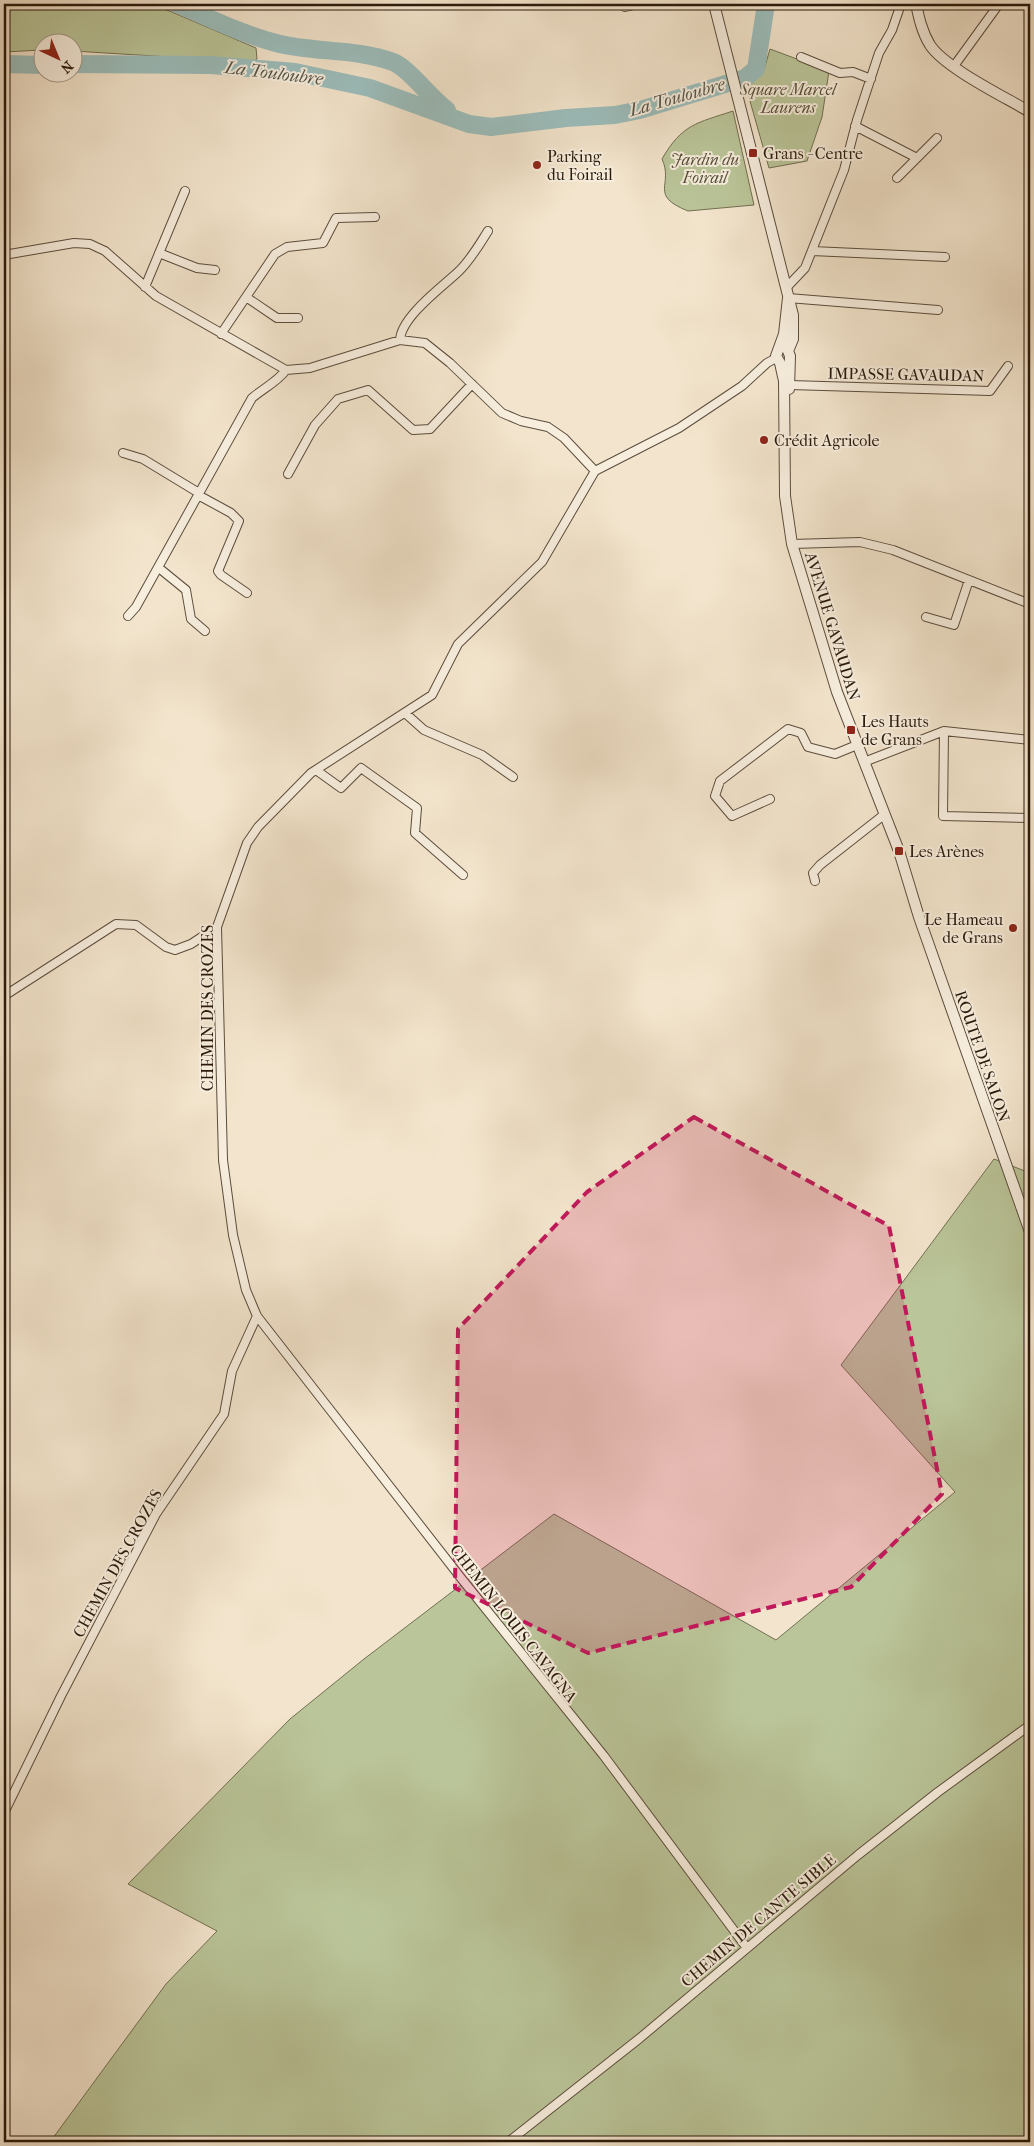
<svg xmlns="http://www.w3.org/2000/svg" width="1034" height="2146" font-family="'IM FELL French Canon',serif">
	<rect width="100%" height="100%" fill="#f3e5cd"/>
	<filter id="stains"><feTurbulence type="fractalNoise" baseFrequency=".004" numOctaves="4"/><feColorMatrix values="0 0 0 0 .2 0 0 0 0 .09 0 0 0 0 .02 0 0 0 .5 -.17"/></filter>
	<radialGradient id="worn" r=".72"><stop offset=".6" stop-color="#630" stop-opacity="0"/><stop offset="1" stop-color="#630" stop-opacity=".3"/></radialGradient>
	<path fill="#bac599" stroke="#726f52" d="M 4,4 L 153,4 L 256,48 L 257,59 L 252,62 L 73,51 L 72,42 L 42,42 L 42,50 L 4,52 Z
		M 770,49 L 829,71 L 822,117 L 807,161 L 769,168 L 746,87 L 763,73 Z
		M 733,111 L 754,205 L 688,211 C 648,195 674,185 662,159 C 682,124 697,123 733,111 Z
		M 994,1159 L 1030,1173 L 1030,2142 L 50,2142 L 166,1984 L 217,1931 L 128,1884 L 290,1719 L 364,1659 L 554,1514 L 776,1640 L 955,1492 L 841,1365 Z"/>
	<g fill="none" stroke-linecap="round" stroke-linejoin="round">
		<path stroke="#9cbebc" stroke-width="18" d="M 177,4 C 209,18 242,34 276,43 C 314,53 355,48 393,62 C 409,68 430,98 447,110
			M 4,64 L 42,65
			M 72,64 L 211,65 L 295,72 L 370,88 L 469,124 L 491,127 L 566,118 L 615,115 L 640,110 L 745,78 L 756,69 L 766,4"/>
		<defs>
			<path id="minor" d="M 625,7 L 638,4
				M 801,57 L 840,73 L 853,72 L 871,79
				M 954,66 L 999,4
				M 855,126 L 917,158
				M 897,178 L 937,138
				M 812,251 L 945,257
				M 159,253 L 197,268 L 215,270
				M 4,255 L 74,243 L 90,244 L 105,251 L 156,296 L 286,370 L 310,368 L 400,340 L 425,343 L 450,363 L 502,413 L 521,421 L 548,427 L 564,438 L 595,471
				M 145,287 L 185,191
				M 786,288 L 805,268 L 844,170 L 857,120 L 879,53 L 892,30 L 901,4
				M 246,297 L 277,318 L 298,318
				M 788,298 L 938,310
				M 221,334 L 275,254 L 287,247 L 323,243 L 336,218 L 375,217
				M 400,340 C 401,317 442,287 458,272 C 470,261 479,245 488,231
				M 790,385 L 990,391 L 1008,366
				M 123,453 L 143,459 L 199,493
				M 288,474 L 315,425 L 338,399 L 368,390 L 413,430 L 430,429 L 472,384
				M 198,495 L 231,513 L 239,521 L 218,571 L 221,575 L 247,593
				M 792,544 L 860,542 L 893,550 L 1030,604
				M 159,568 L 186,590 L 191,619 L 205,631
				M 128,616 L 136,607 L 252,398 C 264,388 277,382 286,370
				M 926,617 L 954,625 L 969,580
				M 405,713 L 424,730 L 482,755 L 513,777
				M 944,731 L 943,816 L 1030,818
				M 864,762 L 944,731 L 1030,740
				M 316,770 L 341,788 L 361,768 L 417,808 L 415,833 L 463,875
				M 770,799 L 732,816 L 715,796 L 720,781 L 788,729 L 801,733 L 808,747 L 835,754 L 857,745
				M 815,881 L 813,873 L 820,865 L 885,814
				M 4,996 L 116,924 L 136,925 L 166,947 L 175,950 L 191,944 L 217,927
				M 4,1813 L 61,1696 L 156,1514 L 224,1414 L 232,1371 L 257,1316
				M 747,1948 L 604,1756 L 461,1578 L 257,1316 L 246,1290 L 233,1235 L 223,1160 L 217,927 L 247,843 L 258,827 L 311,773 L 432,695 L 458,644 L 542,562 L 595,471 L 679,428 L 742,386 L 767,363 L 776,358
				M 508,2142 L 640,2038 L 858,1855 L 938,1792 L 1030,1725"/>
			<path id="tertiary" d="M 714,4 L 793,315 L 793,339 L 788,351
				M 916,4 C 919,18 922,32 930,45 C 945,68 1005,97 1030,112
				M 788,298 L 784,334 L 776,356 L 780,363 L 784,381 L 785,496 L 792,544 L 837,692 L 899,851 L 919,917 L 1030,1232
				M 788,351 L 790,356 L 789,389"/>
		</defs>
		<use href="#minor" stroke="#5c4c3c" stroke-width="10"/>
		<use href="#tertiary" stroke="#5c4c3c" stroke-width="12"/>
		<use href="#minor" stroke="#f7eede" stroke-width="8"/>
		<use href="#tertiary" stroke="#f7eede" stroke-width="10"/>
	</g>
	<path fill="#c2185b" fill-opacity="0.2" stroke="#c2185b" stroke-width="4" stroke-dasharray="10 6" stroke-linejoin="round" d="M 694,1117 L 889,1226 L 942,1494 L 851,1587 L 588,1653 L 455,1588 L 458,1329 L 587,1192 Z"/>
	<g fill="#8f2418" stroke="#f7eede" stroke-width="2">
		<rect x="748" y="148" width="10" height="10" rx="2.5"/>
		<circle cx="537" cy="165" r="5"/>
		<circle cx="764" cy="440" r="5"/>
		<rect x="846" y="725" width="10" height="10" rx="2.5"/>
		<rect x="894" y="846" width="10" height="10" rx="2.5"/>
		<circle cx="1013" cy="928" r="5"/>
	</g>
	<g text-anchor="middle" stroke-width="4" stroke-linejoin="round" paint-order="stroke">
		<g font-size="16" font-style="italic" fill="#554d36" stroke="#f7eede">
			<text x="788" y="95">Square Marcel<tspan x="788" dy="18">Laurens</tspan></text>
			<text x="705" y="165">Jardin du<tspan x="705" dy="18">Foirail</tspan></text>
		</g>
		<g font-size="16" fill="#2a190b" stroke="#f7eede" text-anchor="start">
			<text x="763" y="159">Grans - Centre</text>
			<text x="547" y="162">Parking<tspan x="547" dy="18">du Foirail</tspan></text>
			<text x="774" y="446">Crédit Agricole</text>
			<text x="861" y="727">Les Hauts<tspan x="861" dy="18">de Grans</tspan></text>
			<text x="909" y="857">Les Arènes</text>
			<text x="1003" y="925" text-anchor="end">Le Hameau<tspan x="1003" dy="18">de Grans</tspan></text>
		</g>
		<g font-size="16" fill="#2a190b" stroke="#f7eede">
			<text transform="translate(906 374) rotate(1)" y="6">IMPASSE GAVAUDAN</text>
			<text transform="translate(833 626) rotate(73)" y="6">AVENUE GAVAUDAN</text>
			<text transform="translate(207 1008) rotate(-90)" y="6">CHEMIN DES CROZES</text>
			<text transform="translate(983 1056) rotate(71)" y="6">ROUTE DE SALON</text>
			<text transform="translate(117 1563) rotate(-61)" y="6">CHEMIN DES CROZES</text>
			<text transform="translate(514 1623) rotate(52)" y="6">CHEMIN LOUIS CAVAGNA</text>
			<text transform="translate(758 1920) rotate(-40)" y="6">CHEMIN DE CANTE SIBLE</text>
		</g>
		<g font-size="18" font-style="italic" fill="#525349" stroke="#f7eede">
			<text transform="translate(274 73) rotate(7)" y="6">La Touloubre</text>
			<text transform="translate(677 97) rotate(-16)" y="6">La Touloubre</text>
		</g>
	</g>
	<rect width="1034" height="2146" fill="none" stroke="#f3e5cd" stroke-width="20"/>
	<rect x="5" y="5" width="1024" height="2136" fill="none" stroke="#2a190b" stroke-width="2.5"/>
	<rect x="10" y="10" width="1014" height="2126" fill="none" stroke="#2a190b"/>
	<g transform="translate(58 58) rotate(136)"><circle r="24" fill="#f7eede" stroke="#a5998a"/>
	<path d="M0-4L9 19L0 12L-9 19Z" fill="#8f2418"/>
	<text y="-8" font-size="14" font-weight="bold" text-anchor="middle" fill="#2a190b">N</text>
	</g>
	<rect width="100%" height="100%" filter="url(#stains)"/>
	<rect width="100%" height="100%" fill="url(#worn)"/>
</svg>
